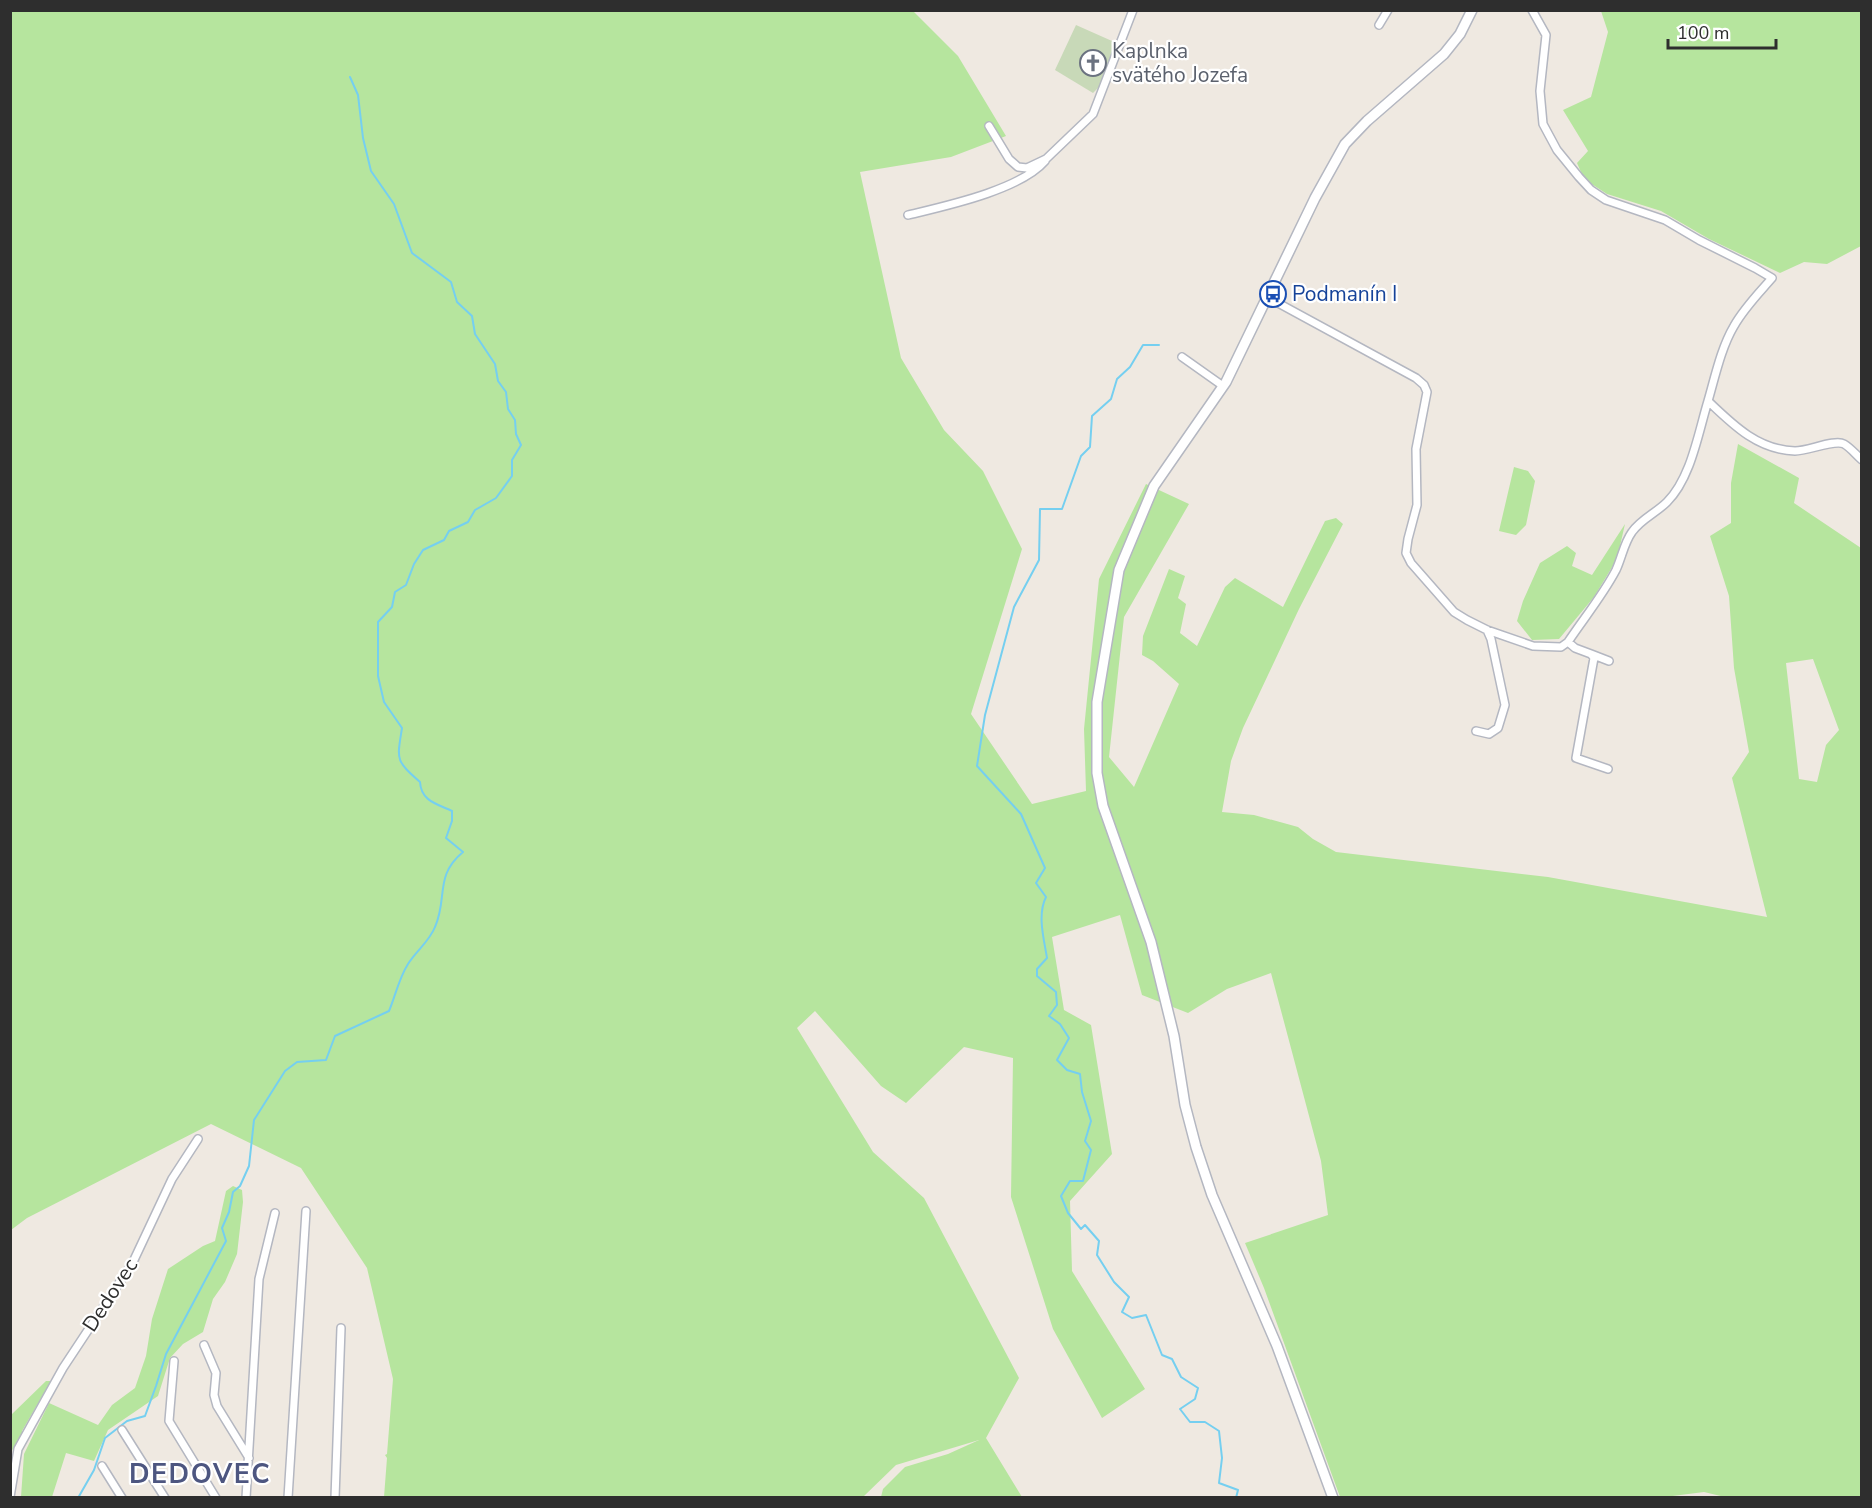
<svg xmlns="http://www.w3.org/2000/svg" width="1872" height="1508" font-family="'Nunito Sans',sans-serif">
	<rect width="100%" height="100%" fill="#efe9e1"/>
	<path fill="#b6e59e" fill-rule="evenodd" d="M 11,11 L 913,11 L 958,56 L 1006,136 L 951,157 L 860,172 L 901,358 L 944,430 L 983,471 L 1022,549 L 971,714 L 1032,804 L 1086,791 L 1084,729 L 1099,579 L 1146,484 L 1189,504 L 1124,617 L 1109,757 L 1134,787 L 1179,684 L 1153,661 L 1142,655 L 1143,636 L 1169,569 L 1185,576 L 1178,598 L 1186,604 L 1180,633 L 1197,646 L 1225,587 L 1235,578 L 1283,607 L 1325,521 L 1336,518 L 1343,524 L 1299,609 L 1243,728 L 1231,761 L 1222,812 L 1254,815 L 1298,827 L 1313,839 L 1336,852 L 1548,877 L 1767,917 L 1732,778 L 1749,752 L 1734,668 L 1729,596 L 1710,536 L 1731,523 L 1731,483 L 1738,444 L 1799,478 L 1794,503 L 1861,548 L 1861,1497 L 1729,1498 L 1704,1492 L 1657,1498 L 1340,1497 L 1264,1288 L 1245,1243 L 1328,1215 L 1321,1161 L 1271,973 L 1227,989 L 1188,1013 L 1142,995 L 1120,915 L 1052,937 L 1064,1010 L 1091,1025 L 1112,1154 L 1070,1201 L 1072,1271 L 1145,1389 L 1102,1418 L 1053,1329 L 1011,1197 L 1013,1058 L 964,1047 L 906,1103 L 881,1086 L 815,1011 L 797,1028 L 873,1152 L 924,1198 L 1019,1378 L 986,1438 L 1022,1497 L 881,1497 L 883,1489 L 905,1467 L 948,1454 L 979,1440 L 896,1465 L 863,1497 L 384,1497 L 387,1458 L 385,1455 L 387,1454 L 393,1379 L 367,1268 L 301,1168 L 211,1124 L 27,1218 L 11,1230 ZM 1813,659 L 1839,730 L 1826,745 L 1817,782 L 1799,779 L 1786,663 Z
		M 1601,11 L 1861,11 L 1861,246 L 1827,264 L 1804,262 L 1780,273 L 1709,239 L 1661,211 L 1607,194 L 1584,179 L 1577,163 L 1588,151 L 1563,110 L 1591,97 L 1608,32 Z
		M 1514,467 L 1528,471 L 1535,481 L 1526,525 L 1516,535 L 1499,531 Z
		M 1625,524 L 1617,559 L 1594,597 L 1559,639 L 1532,640 L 1517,621 L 1523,601 L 1540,563 L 1567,546 L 1576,553 L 1572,566 L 1592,575 Z
		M 233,1186 L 242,1190 L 243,1202 L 237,1254 L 225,1282 L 213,1299 L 203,1332 L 183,1344 L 170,1358 L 158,1396 L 108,1430 L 94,1461 L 66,1453 L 52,1497 L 21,1497 L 24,1454 L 49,1403 L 98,1425 L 112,1405 L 135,1388 L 146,1356 L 152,1319 L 168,1269 L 203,1246 L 215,1241 L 226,1191 Z
		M 46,1381 L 51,1381 L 22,1431 L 24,1432 L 11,1452 L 11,1415 Z"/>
	<path fill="#c8d9b8" d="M 1076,25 L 1112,41 L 1115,46 L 1099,87 L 1093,93 L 1055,70 Z"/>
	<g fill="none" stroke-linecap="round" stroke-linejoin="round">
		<path stroke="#75cff0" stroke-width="2" d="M 1159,345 L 1143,345 L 1130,367 L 1117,379 L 1111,399 L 1092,416 L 1090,447 L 1081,456 L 1062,509 L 1040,509 L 1039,560 L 1014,607 L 985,715 L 977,766 L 1021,814 L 1045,868 L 1036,883 L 1046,897 C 1037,915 1044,939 1047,958 L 1037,969 L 1037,976 L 1056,992 L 1057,1005 L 1049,1016 L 1060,1024 L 1069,1038 L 1057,1060 L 1067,1070 L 1080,1074 L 1082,1092 L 1091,1121 L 1085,1141 L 1091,1150 L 1083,1181 L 1070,1181 L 1061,1196 L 1068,1213 L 1081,1229 L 1085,1225 L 1099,1241 L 1097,1255 L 1114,1282 L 1129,1297 L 1122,1312 L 1132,1318 L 1146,1315 L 1162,1355 L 1172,1359 L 1181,1377 L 1198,1388 L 1195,1399 L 1180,1409 L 1190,1422 L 1205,1422 L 1219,1431 L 1222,1458 L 1219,1483 L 1238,1490 L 1236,1498
			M 78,1498 L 94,1470 L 105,1438 L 127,1421 L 145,1416 L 156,1386 L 166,1354 L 226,1241 L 222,1228 L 229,1212 L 233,1192 L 240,1186 L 249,1166 L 254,1120 L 285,1071 L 297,1062 L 326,1060 L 335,1036 L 389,1011 C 395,997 399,978 408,964 C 416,951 429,942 435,927 C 448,898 434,876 463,852 L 446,838 L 452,821 L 452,811 C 437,804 421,801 420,782 C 395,760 397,760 402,728 L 384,702 L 378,676 L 378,622 L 392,607 L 395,592 L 406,585 L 414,564 L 423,550 L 444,540 L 449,531 L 468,522 L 475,510 L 496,498 L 512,476 L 512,460 L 521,445 L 516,434 L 515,420 L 508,409 L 506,392 L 498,381 L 495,364 L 475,334 L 472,316 L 457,302 L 451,282 L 412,253 L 394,204 L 371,171 L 363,138 L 358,95 L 350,77"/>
		<defs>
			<path id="minor" d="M 1532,10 L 1546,35 L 1540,91 L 1543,124 L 1557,150 L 1579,177 L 1591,190 L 1606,200 L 1665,220 L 1699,240 L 1755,268 L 1772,278 C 1759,293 1744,308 1734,326 C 1721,348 1715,377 1708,401
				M 1379,25 L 1388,10
				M 989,126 L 1009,159 L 1018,167 L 1027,168 L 1046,159 L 1093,114 L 1133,10
				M 908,215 C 945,206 1020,190 1045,161
				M 1267,297 L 1416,378 L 1424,385 L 1427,392 L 1416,449 L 1417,505 L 1408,539 L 1406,553 L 1411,563 L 1454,612 L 1467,620 L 1487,630 L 1533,646 L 1561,647 L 1568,642 C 1584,618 1603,595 1616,570 C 1622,557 1624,543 1632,532 C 1641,519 1656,513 1667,502 C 1691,478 1698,434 1708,401 C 1733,425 1758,450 1795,451 C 1808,451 1835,439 1844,444 C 1851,448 1856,455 1862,460
				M 1182,357 L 1223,386
				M 1568,642 L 1575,648 L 1591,654 L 1594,658 L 1576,758 L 1608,769
				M 1591,654 L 1609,661
				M 1476,731 L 1489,734 L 1498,728 L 1505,705 L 1491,639 L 1487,630
				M 204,1345 L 216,1373 L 214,1395 L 217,1406 L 249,1458
				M 174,1361 L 169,1421 L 216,1498
				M 122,1430 L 165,1498
				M 102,1466 L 122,1498
				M 10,1497 L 18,1449 L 63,1368 L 133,1262 L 172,1179 L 198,1139
				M 246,1498 L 259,1279 L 275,1213
				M 288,1498 L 306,1211
				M 335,1498 L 341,1328"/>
			<path id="tertiary" d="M 1333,1498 L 1277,1346 L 1212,1195 L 1196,1147 L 1185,1105 L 1174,1036 L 1151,942 L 1103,806 L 1097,773 L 1097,702 L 1119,570 L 1154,486 L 1226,382 L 1315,198 L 1345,144 L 1367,121 L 1444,54 L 1460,34 L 1472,10"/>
		</defs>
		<use href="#minor" stroke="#b4b7c1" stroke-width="10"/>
		<use href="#tertiary" stroke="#b4b7c1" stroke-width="12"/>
		<use href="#minor" stroke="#fff" stroke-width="7"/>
		<use href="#tertiary" stroke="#fff" stroke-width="9"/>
	</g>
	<defs>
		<symbol id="church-ring" viewBox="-11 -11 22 22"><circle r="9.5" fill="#fff" stroke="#6b7280" stroke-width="1.5"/><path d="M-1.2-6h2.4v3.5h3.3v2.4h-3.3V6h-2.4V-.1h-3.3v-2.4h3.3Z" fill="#6b7280"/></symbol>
		<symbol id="bus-ring" viewBox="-11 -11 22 22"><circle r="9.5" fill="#fff" stroke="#1a4fb4" stroke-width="1.5"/><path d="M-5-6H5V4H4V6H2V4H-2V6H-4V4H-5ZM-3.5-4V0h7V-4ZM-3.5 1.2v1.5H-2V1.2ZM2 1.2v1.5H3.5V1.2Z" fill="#1a4fb4"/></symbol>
	</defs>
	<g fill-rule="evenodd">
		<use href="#church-ring" x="1078" y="48" width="30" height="30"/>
		<use href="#bus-ring" x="1258" y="279" width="30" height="30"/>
	</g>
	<g text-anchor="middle" stroke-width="4.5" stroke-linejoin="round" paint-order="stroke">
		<g font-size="21" fill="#5b616d" stroke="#fff" text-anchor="start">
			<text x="1112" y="58">Kaplnka<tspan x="1112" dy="24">svätého Jozefa</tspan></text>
		</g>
		<g font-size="21" fill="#164399" stroke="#fff" text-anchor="start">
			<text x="1292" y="301">Podmanín I</text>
		</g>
		<g font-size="21" fill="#2e2e2e" stroke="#fff">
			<text transform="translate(110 1295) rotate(-57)" y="7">Dedovec</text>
		</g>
		<g font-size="27" font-weight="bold" letter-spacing="1.5" fill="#4d5680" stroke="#fff">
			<text x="200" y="1483">DEDOVEC</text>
		</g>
	</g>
	<rect width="1872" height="1508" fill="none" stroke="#2e2e2e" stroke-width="24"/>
	<path d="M1668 39v9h108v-9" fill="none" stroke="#2e2e2e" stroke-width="3"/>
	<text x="1677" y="39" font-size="18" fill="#2e2e2e" stroke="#ffffff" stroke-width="4.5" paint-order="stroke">100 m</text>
</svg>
